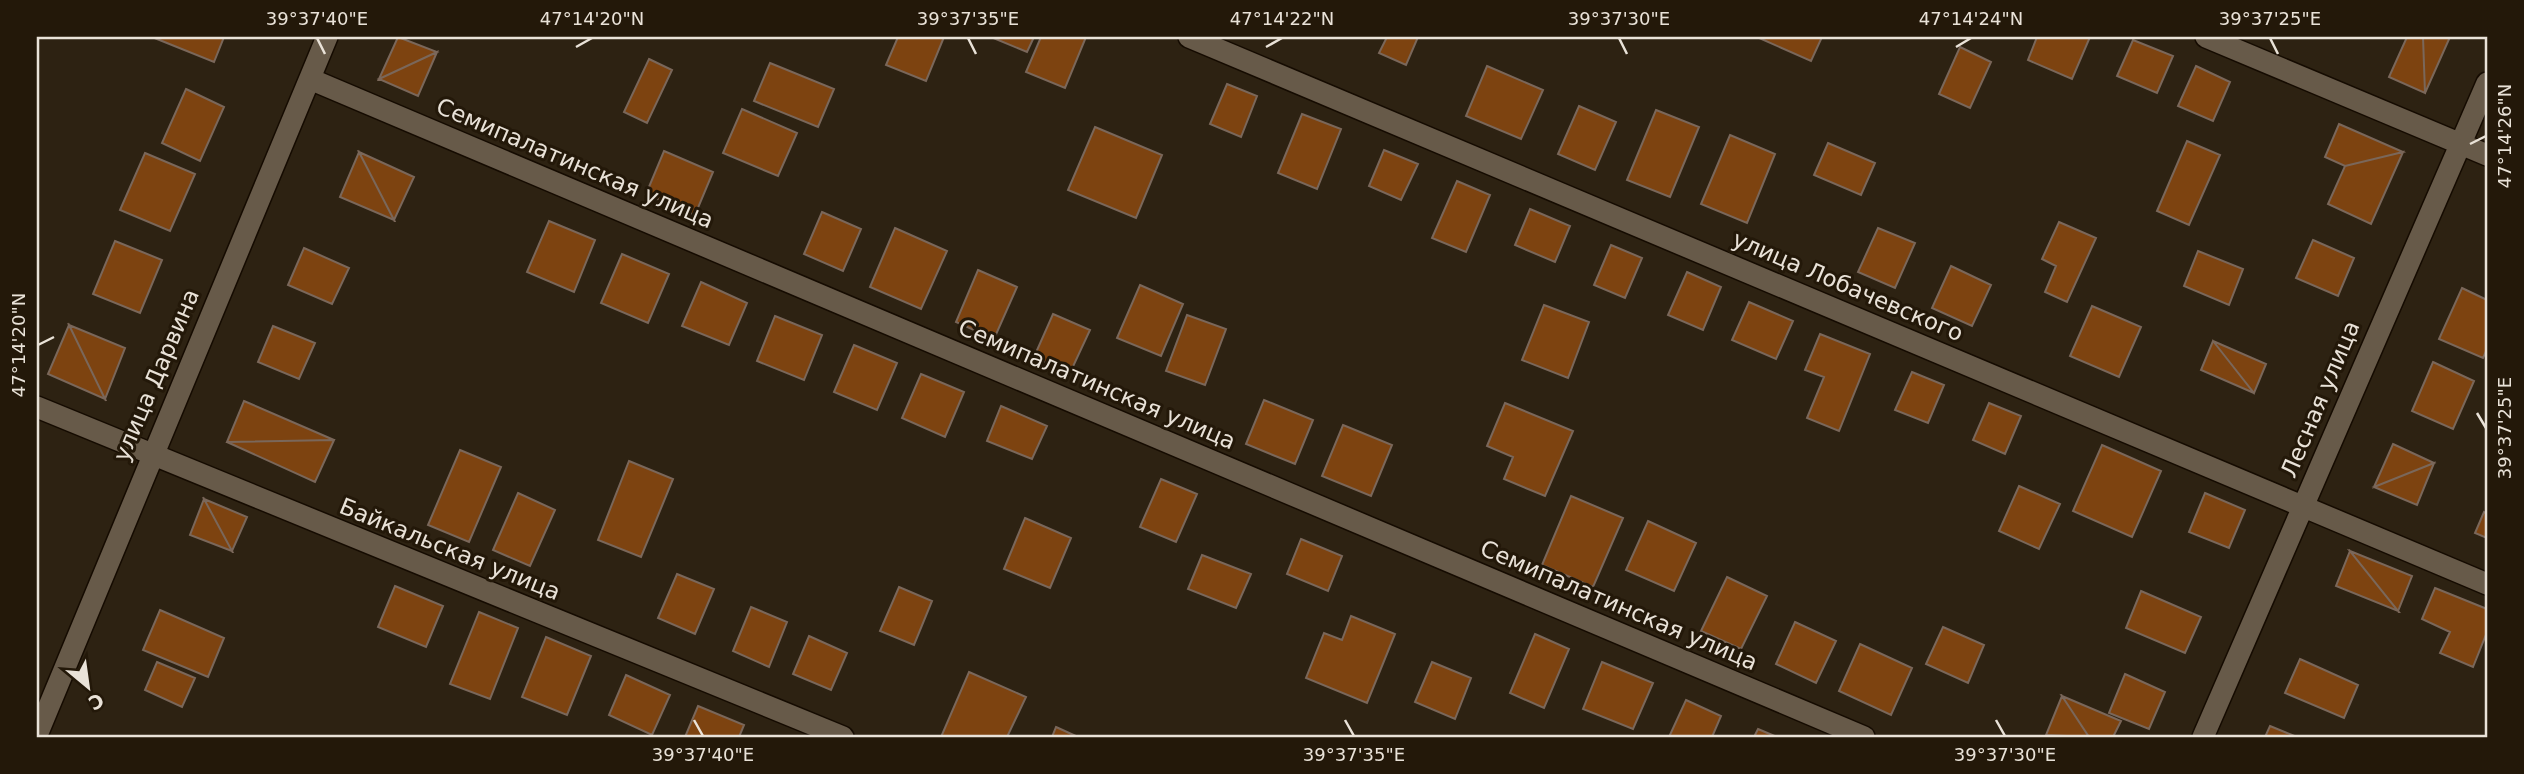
<svg xmlns="http://www.w3.org/2000/svg" width="2524" height="774" font-family="'DejaVu Sans',sans-serif">
	<rect width="100%" height="100%" fill="#2d2212"/>
	<path fill="#7d4310" stroke="#7a675a" stroke-width="2" d="M 152,37 L 224,37 L 214,62 Z
		M 398,37 L 437,52 L 379,79 Z
		M 898,37 L 944,37 L 926,81 L 886,65 Z
		M 991,37 L 1034,37 L 1027,52 Z
		M 1041,37 L 1086,37 L 1065,88 L 1026,72 Z
		M 1387,37 L 1418,37 L 1406,65 L 1379,53 Z
		M 1757,37 L 1822,37 L 1811,61 Z
		M 2037,37 L 2090,37 L 2072,79 L 2028,60 Z
		M 2407,37 L 2423,37 L 2425,93 L 2389,77 Z
		M 2423,37 L 2450,37 L 2425,93 Z
		M 2133,40 L 2173,56 L 2157,93 L 2117,76 Z
		M 1960,47 L 1991,62 L 1970,108 L 1939,94 Z
		M 437,52 L 418,96 L 379,79 Z
		M 649,59 L 672,70 L 647,123 L 624,112 Z
		M 770,63 L 834,89 L 818,127 L 754,101 Z
		M 1487,66 L 1543,90 L 1521,139 L 1466,116 Z
		M 2196,66 L 2230,82 L 2213,121 L 2178,106 Z
		M 1227,84 L 1257,96 L 1241,137 L 1210,124 Z
		M 186,89 L 224,107 L 200,161 L 162,143 Z
		M 1579,106 L 1616,122 L 1595,170 L 1558,154 Z
		M 742,109 L 797,133 L 778,176 L 723,153 Z
		M 1656,110 L 1699,127 L 1670,197 L 1627,180 Z
		M 1302,114 L 1341,129 L 1317,189 L 1278,173 Z
		M 2339,124 L 2403,152 L 2345,166 L 2325,157 Z
		M 1095,127 L 1162,155 L 1136,218 L 1068,190 Z
		M 1730,135 L 1775,154 L 1747,223 L 1701,204 Z
		M 2187,141 L 2220,155 L 2189,225 L 2157,211 Z
		M 1828,143 L 1875,163 L 1861,195 L 1814,175 Z
		M 1384,150 L 1418,164 L 1401,200 L 1369,186 Z
		M 664,151 L 713,172 L 695,215 L 646,194 Z
		M 359,152 L 414,177 L 394,220 Z
		M 359,152 L 394,220 L 340,197 Z
		M 2403,152 L 2371,224 L 2328,204 L 2345,166 Z
		M 145,153 L 195,174 L 170,231 L 120,210 Z
		M 1457,181 L 1490,195 L 1466,252 L 1432,238 Z
		M 1530,209 L 1570,226 L 1555,262 L 1515,245 Z
		M 822,212 L 861,229 L 843,271 L 804,254 Z
		M 549,221 L 595,240 L 574,292 L 527,272 Z
		M 2059,222 L 2096,238 L 2067,302 L 2045,292 L 2056,266 L 2042,259 Z
		M 895,228 L 947,251 L 921,309 L 870,287 Z
		M 1878,228 L 1915,243 L 1895,288 L 1858,272 Z
		M 2313,240 L 2354,258 L 2338,296 L 2296,278 Z
		M 115,241 L 162,260 L 140,313 L 93,294 Z
		M 1611,245 L 1642,258 L 1625,298 L 1594,285 Z
		M 304,248 L 349,268 L 332,304 L 288,285 Z
		M 2198,251 L 2243,269 L 2229,305 L 2184,286 Z
		M 622,254 L 669,274 L 648,323 L 601,303 Z
		M 1951,266 L 1991,285 L 1972,326 L 1932,308 Z
		M 978,270 L 1017,287 L 994,339 L 956,322 Z
		M 1687,272 L 1721,287 L 1703,330 L 1668,315 Z
		M 701,282 L 747,303 L 729,345 L 682,326 Z
		M 1140,285 L 1183,304 L 1161,356 L 1117,338 Z
		M 2462,288 L 2487,300 L 2487,349 L 2483,358 L 2439,339 Z
		M 1749,302 L 1793,321 L 1776,359 L 1732,340 Z
		M 1544,305 L 1589,322 L 1568,378 L 1522,360 Z
		M 2092,306 L 2141,327 L 2119,377 L 2070,356 Z
		M 1053,314 L 1090,330 L 1070,373 L 1034,357 Z
		M 1187,315 L 1226,329 L 1205,385 L 1166,371 Z
		M 775,316 L 822,335 L 804,380 L 757,361 Z
		M 69,325 L 125,348 L 105,399 Z
		M 69,325 L 105,399 L 48,374 Z
		M 273,326 L 315,343 L 299,379 L 258,362 Z
		M 1820,334 L 1870,354 L 1839,431 L 1807,418 L 1824,377 L 1805,370 Z
		M 2213,341 L 2266,364 L 2254,393 Z
		M 2213,341 L 2254,393 L 2201,370 Z
		M 854,345 L 897,363 L 877,410 L 834,392 Z
		M 2433,362 L 2474,381 L 2453,429 L 2412,411 Z
		M 1912,372 L 1944,385 L 1928,423 L 1895,410 Z
		M 921,374 L 964,392 L 945,437 L 902,418 Z
		M 1264,400 L 1313,420 L 1295,464 L 1246,444 Z
		M 244,401 L 334,440 L 227,442 Z
		M 1505,403 L 1573,431 L 1545,496 L 1504,479 L 1513,457 L 1487,446 Z
		M 1989,403 L 2021,416 L 2005,454 L 1973,440 Z
		M 1001,406 L 1047,426 L 1032,459 L 987,441 Z
		M 1343,425 L 1392,445 L 1371,496 L 1322,476 Z
		M 334,440 L 315,482 L 227,442 Z
		M 2393,444 L 2434,463 L 2374,487 Z
		M 2102,445 L 2161,471 L 2132,537 L 2073,511 Z
		M 460,450 L 501,467 L 469,542 L 428,525 Z
		M 629,461 L 673,479 L 641,557 L 598,540 Z
		M 2434,463 L 2417,505 L 2374,487 Z
		M 1161,479 L 1197,494 L 1176,542 L 1140,527 Z
		M 2019,486 L 2060,504 L 2039,549 L 1999,531 Z
		M 518,493 L 555,510 L 530,566 L 493,550 Z
		M 2205,493 L 2245,510 L 2229,548 L 2189,532 Z
		M 1571,496 L 1623,518 L 1593,587 L 1542,565 Z
		M 204,499 L 247,517 L 232,551 Z
		M 204,499 L 232,551 L 190,535 Z
		M 2484,512 L 2487,514 L 2487,538 L 2475,533 Z
		M 1025,518 L 1071,538 L 1050,588 L 1004,569 Z
		M 1648,521 L 1696,543 L 1674,591 L 1626,570 Z
		M 1301,539 L 1342,556 L 1328,591 L 1287,574 Z
		M 2350,551 L 2412,576 L 2398,611 Z
		M 2350,551 L 2398,611 L 2336,586 Z
		M 1202,555 L 1251,574 L 1236,608 L 1188,589 Z
		M 677,574 L 714,589 L 695,634 L 658,618 Z
		M 1727,577 L 1767,596 L 1741,649 L 1701,631 Z
		M 395,586 L 443,606 L 426,647 L 378,627 Z
		M 899,587 L 932,601 L 914,645 L 880,631 Z
		M 2435,588 L 2487,609 L 2487,632 L 2473,667 L 2440,653 L 2450,632 L 2422,619 Z
		M 2141,591 L 2201,617 L 2185,653 L 2126,628 Z
		M 751,607 L 787,622 L 769,667 L 733,651 Z
		M 160,610 L 224,638 L 208,677 L 143,650 Z
		M 479,612 L 518,628 L 490,699 L 450,684 Z
		M 1351,616 L 1395,634 L 1367,703 L 1306,678 L 1324,633 L 1342,640 Z
		M 1795,622 L 1836,641 L 1816,683 L 1776,664 Z
		M 1943,627 L 1984,645 L 1968,683 L 1926,664 Z
		M 1535,634 L 1569,649 L 1544,708 L 1510,693 Z
		M 809,636 L 847,653 L 831,690 L 793,674 Z
		M 546,637 L 591,656 L 567,715 L 522,697 Z
		M 1860,644 L 1912,668 L 1891,715 L 1839,691 Z
		M 2300,659 L 2358,685 L 2344,718 L 2285,693 Z
		M 157,662 L 195,678 L 182,707 L 145,690 Z
		M 1432,662 L 1471,678 L 1455,719 L 1415,702 Z
		M 1602,662 L 1653,683 L 1633,729 L 1583,709 Z
		M 969,672 L 1026,697 L 1007,737 L 941,737 Z
		M 2125,674 L 2165,692 L 2149,729 L 2109,713 Z
		M 626,675 L 670,695 L 652,735 L 609,715 Z
		M 2062,696 L 2121,721 L 2113,737 L 2089,737 Z
		M 2062,696 L 2089,737 L 2046,735 Z
		M 1686,700 L 1721,716 L 1712,737 L 1669,737 Z
		M 698,706 L 744,725 L 739,737 L 685,737 Z
		M 2270,726 L 2297,737 L 2265,737 Z
		M 1056,727 L 1078,737 L 1052,737 Z
		M 1758,729 L 1777,737 L 1754,737 Z"/>
	<g fill="none" stroke-linecap="round" stroke-linejoin="round">
		<defs>
			<path id="minor" d="M 1189,37 L 2487,584
				M 2206,37 L 2487,155
				M 310,79 L 1864,737
				M 37,407 L 843,737
				M 37,735 L 327,37
				M 2203,737 L 2487,83"/>
		</defs>
		<use href="#minor" stroke="#150b01" stroke-width="24"/>
		<use href="#minor" stroke="#675a49" stroke-width="21"/>
	</g>
	<path fill="none" stroke="#e9e2d8" stroke-width="2.5" d="M 317,38 L 325,54M 968,38 L 976,54M 1619,38 L 1627,54M 2270,38 L 2278,54M 576,47 L 592,38M 1266,47 L 1282,38M 1956,47 L 1971,38M 2470,144 L 2486,136M 38,345 L 54,337M 2477,413 L 2486,428M 694,720 L 703,736M 1345,720 L 1354,736M 1996,720 L 2005,736"/>
	<g text-anchor="middle" stroke-width="6" stroke-linejoin="round" paint-order="stroke">
		<g font-size="23" fill="#e9e2d8" stroke="#231809">
			<text transform="translate(575 163) rotate(23)" y="8">Семипалатинская улица</text>
			<text transform="translate(1848 286) rotate(23)" y="8">улица Лобачевского</text>
			<text transform="translate(156 375) rotate(-67)" y="8">улица Дарвина</text>
			<text transform="translate(1097 384) rotate(23)" y="8">Семипалатинская улица</text>
			<text transform="translate(2320 399) rotate(-67)" y="8">Лесная улица</text>
			<text transform="translate(450 549) rotate(22)" y="8">Байкальская улица</text>
			<text transform="translate(1619 605) rotate(23)" y="8">Семипалатинская улица</text>
		</g>
	</g>
	<rect width="2524" height="774" fill="none" stroke="#231809" stroke-width="77"/>
	<g transform="translate(88 687) rotate(151)" stroke="#231809" stroke-width="5" paint-order="stroke">
	<path d="M0-5L12 26L0 18L-12 26Z" fill="#e9e2d8"/>
	<text y="-10" font-size="19" font-weight="bold" text-anchor="middle" fill="#e9e2d8">С</text>
	</g>
	<rect x="38" y="38" width="2448" height="698" fill="none" stroke="#e9e2d8" stroke-width="2.5"/>
	<g font-size="18" text-anchor="middle" fill="#e9e2d8">
		<text x="317" y="25">39°37'40"E</text>
		<text x="592" y="25">47°14'20"N</text>
		<text x="968" y="25">39°37'35"E</text>
		<text x="1282" y="25">47°14'22"N</text>
		<text x="1619" y="25">39°37'30"E</text>
		<text x="1971" y="25">47°14'24"N</text>
		<text x="2270" y="25">39°37'25"E</text>
		<text transform="translate(2505 136) rotate(-90)" y="6">47°14'26"N</text>
		<text transform="translate(19 345) rotate(-90)" y="6">47°14'20"N</text>
		<text transform="translate(2505 428) rotate(-90)" y="6">39°37'25"E</text>
		<text x="703" y="761">39°37'40"E</text>
		<text x="1354" y="761">39°37'35"E</text>
		<text x="2005" y="761">39°37'30"E</text>
	</g>
</svg>
